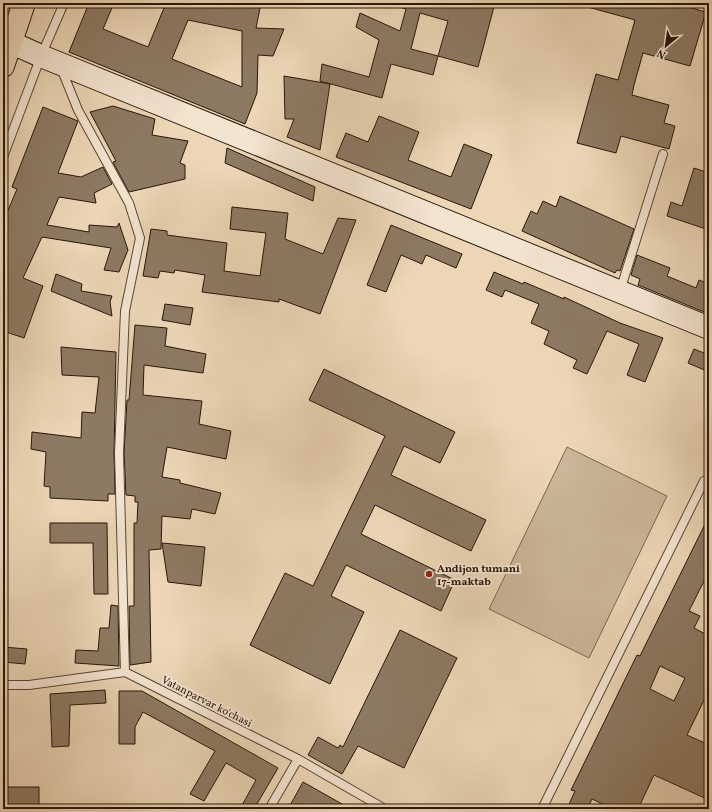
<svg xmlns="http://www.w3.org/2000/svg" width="712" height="812" font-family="Vollkorn,serif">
	<rect width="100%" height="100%" fill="#ecd6b6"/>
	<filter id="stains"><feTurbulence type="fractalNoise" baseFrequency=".005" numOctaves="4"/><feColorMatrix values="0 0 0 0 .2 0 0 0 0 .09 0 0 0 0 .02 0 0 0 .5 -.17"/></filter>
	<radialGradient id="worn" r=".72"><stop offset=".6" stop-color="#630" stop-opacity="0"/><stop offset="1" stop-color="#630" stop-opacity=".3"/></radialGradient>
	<path fill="#cbb699" stroke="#796651" d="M 567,447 L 667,496 L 589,658 L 489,609 Z"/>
	<path fill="#8d7a63" stroke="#271709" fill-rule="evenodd" d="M 89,3 L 114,3 L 103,29 L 148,47 L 166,3 L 261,3 L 256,28 L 284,29 L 273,56 L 258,55 L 257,93 L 245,124 L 69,52 ZM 188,20 L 242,31 L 242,87 L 172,59 Z
		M 399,3 L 495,3 L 478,67 L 438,56 L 433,75 L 391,64 L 382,98 L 320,81 L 322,64 L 369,77 L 379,40 L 356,27 L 360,13 L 400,31 L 406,9 L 399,7 ZM 420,13 L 448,21 L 438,56 L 411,49 Z
		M 589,3 L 674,3 L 706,12 L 690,66 L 643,53 L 634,85 L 632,95 L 669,105 L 664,123 L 675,126 L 669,149 L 621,136 L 616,153 L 577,143 L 596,74 L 618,80 L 635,20 L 588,7 Z
		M 284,76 L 330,84 L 320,150 L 287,137 L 294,119 L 285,119 Z
		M 113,106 L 155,119 L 152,135 L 188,141 L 180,163 L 185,165 L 185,179 L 129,192 L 113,162 L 116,161 L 90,112 Z
		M 43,107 L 78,121 L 58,173 L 81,177 L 103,167 L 112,184 L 94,193 L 96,203 L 59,197 L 47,225 L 89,232 L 89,225 L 117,227 L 119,223 L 128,250 L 119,272 L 104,270 L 111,248 L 42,237 L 23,278 L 43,286 L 24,338 L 3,331 L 3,222 L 17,189 L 12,187 Z
		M 379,116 L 419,132 L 408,160 L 451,177 L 464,144 L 492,155 L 471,209 L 336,157 L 346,133 L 368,142 Z
		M 227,148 L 315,187 L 313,201 L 225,163 Z
		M 694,168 L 709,173 L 709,230 L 667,216 L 671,202 L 682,206 Z
		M 560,196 L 634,229 L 620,271 L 617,270 L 615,273 L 522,231 L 531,211 L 537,214 L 543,201 L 556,207 Z
		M 232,207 L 288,213 L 285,239 L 323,254 L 338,218 L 356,220 L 320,314 L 279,299 L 279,302 L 202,292 L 205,275 L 175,270 L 174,273 L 160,271 L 158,278 L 143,276 L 151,229 L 167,231 L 167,235 L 227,243 L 224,271 L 260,276 L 266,233 L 230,229 Z
		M 391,225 L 462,254 L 456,268 L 426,255 L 422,264 L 401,255 L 386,292 L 367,285 Z
		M 637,255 L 670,268 L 667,276 L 696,288 L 699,280 L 709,284 L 709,314 L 638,285 L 640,279 L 631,275 Z
		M 494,272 L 523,284 L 524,282 L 564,299 L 564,297 L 620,323 L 663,338 L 645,382 L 627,375 L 639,344 L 607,331 L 587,374 L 573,368 L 577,360 L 544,344 L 549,331 L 531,323 L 539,304 L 505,290 L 502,297 L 486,290 Z
		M 56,274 L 82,284 L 81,291 L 112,296 L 110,302 L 112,316 L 51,291 Z
		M 165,304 L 193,308 L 190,325 L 162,320 Z
		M 135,325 L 167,328 L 165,346 L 206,354 L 203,373 L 144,365 L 143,395 L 202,401 L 199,424 L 231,431 L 226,459 L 167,447 L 162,477 L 180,480 L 180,483 L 221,493 L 215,514 L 192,509 L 190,519 L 162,516 L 161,549 L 149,550 L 151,662 L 130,665 L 129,606 L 134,606 L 134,523 L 137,523 L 138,502 L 135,502 L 135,496 L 126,495 L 124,453 L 127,400 L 129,400 Z
		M 61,347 L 116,352 L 114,453 L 115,494 L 108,494 L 108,501 L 50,498 L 50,487 L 44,486 L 46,452 L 31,449 L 32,432 L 81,438 L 82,412 L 95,413 L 99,377 L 62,375 Z
		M 694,349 L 709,355 L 709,372 L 688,363 Z
		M 324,369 L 455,432 L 440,463 L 404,446 L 391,475 L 486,520 L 471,551 L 375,505 L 361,534 L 455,580 L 441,611 L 346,565 L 331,596 L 364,612 L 330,684 L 250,645 L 285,573 L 313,586 L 385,436 L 309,400 Z
		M 709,516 L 709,571 L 689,611 L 700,616 L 694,628 L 709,636 L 709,690 L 687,735 L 709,745 L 709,800 L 654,775 L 638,809 L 613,809 L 592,799 L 587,809 L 567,809 L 575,791 L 571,790 L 637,655 L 640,656 ZM 660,666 L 685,678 L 674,701 L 650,689 Z
		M 50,523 L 107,523 L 108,594 L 94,594 L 93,543 L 50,543 Z
		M 162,543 L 205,547 L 201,586 L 168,582 Z
		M 111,605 L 118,606 L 119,666 L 75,663 L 76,650 L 98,651 L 100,628 L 109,628 Z
		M 400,630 L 457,658 L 404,768 L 358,746 L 342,774 L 308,755 L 318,737 L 338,748 L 340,745 L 343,747 Z
		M 3,647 L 27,649 L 25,664 L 3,662 Z
		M 105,690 L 106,703 L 70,705 L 69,746 L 52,747 L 50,694 Z
		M 119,691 L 142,691 L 278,768 L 254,809 L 240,809 L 256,780 L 226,763 L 204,801 L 190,794 L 215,751 L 143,712 L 135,727 L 135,744 L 119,744 Z
		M 303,782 L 351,809 L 288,809 Z
		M 3,787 L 39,787 L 39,809 L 3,809 Z"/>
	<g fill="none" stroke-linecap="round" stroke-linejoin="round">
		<defs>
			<path id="lane" d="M 702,3 L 709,5
				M 61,68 L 78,110 L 129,203 L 140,238 L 125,311 L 119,453 L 125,672
				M 3,157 L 41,56 L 64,3
				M 620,291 L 663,154
				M 3,685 L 29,685 L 125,672 L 298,759 L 385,809
				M 269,809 L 298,759
				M 542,809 L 704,481"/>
			<path id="secondary" d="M 3,39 L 41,56 L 709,328"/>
			<path id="primary" d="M 3,66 L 24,3"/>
		</defs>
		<use href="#lane" stroke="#584734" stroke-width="10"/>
		<use href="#secondary" stroke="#271709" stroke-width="24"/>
		<use href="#primary" stroke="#271709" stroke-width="24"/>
		<use href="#lane" stroke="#f3e4d0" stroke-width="8"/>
		<use href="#secondary" stroke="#f3e4d0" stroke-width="22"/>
		<use href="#primary" stroke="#ecd6b6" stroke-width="22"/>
	</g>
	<circle fill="#8f2418" stroke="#f3e4d0" stroke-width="1.5" cx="429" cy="574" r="4"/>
	<g text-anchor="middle" stroke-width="4" stroke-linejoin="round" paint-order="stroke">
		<g font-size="11" font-weight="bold" fill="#271709" stroke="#f3e4d0" text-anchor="start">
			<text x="437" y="572">Andijon tumani<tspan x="437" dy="13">17-maktab</tspan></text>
		</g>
		<g font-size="11" fill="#271709" stroke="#f3e4d0">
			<text transform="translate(207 701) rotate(27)" y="4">Vatanparvar ko'chasi</text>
		</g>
	</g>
	<rect width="712" height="812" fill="none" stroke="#ecd6b6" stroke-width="16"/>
	<rect x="4" y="4" width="704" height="804" fill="none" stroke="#271709" stroke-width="2"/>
	<rect x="8" y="8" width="696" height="796" fill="none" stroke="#271709"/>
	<g transform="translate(666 46) rotate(209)" stroke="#f3e4d0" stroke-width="3" paint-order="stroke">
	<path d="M0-3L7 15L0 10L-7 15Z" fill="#271709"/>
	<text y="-6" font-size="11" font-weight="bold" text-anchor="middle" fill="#271709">N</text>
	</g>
	<rect width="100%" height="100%" filter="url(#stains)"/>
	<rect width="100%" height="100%" fill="url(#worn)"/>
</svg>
